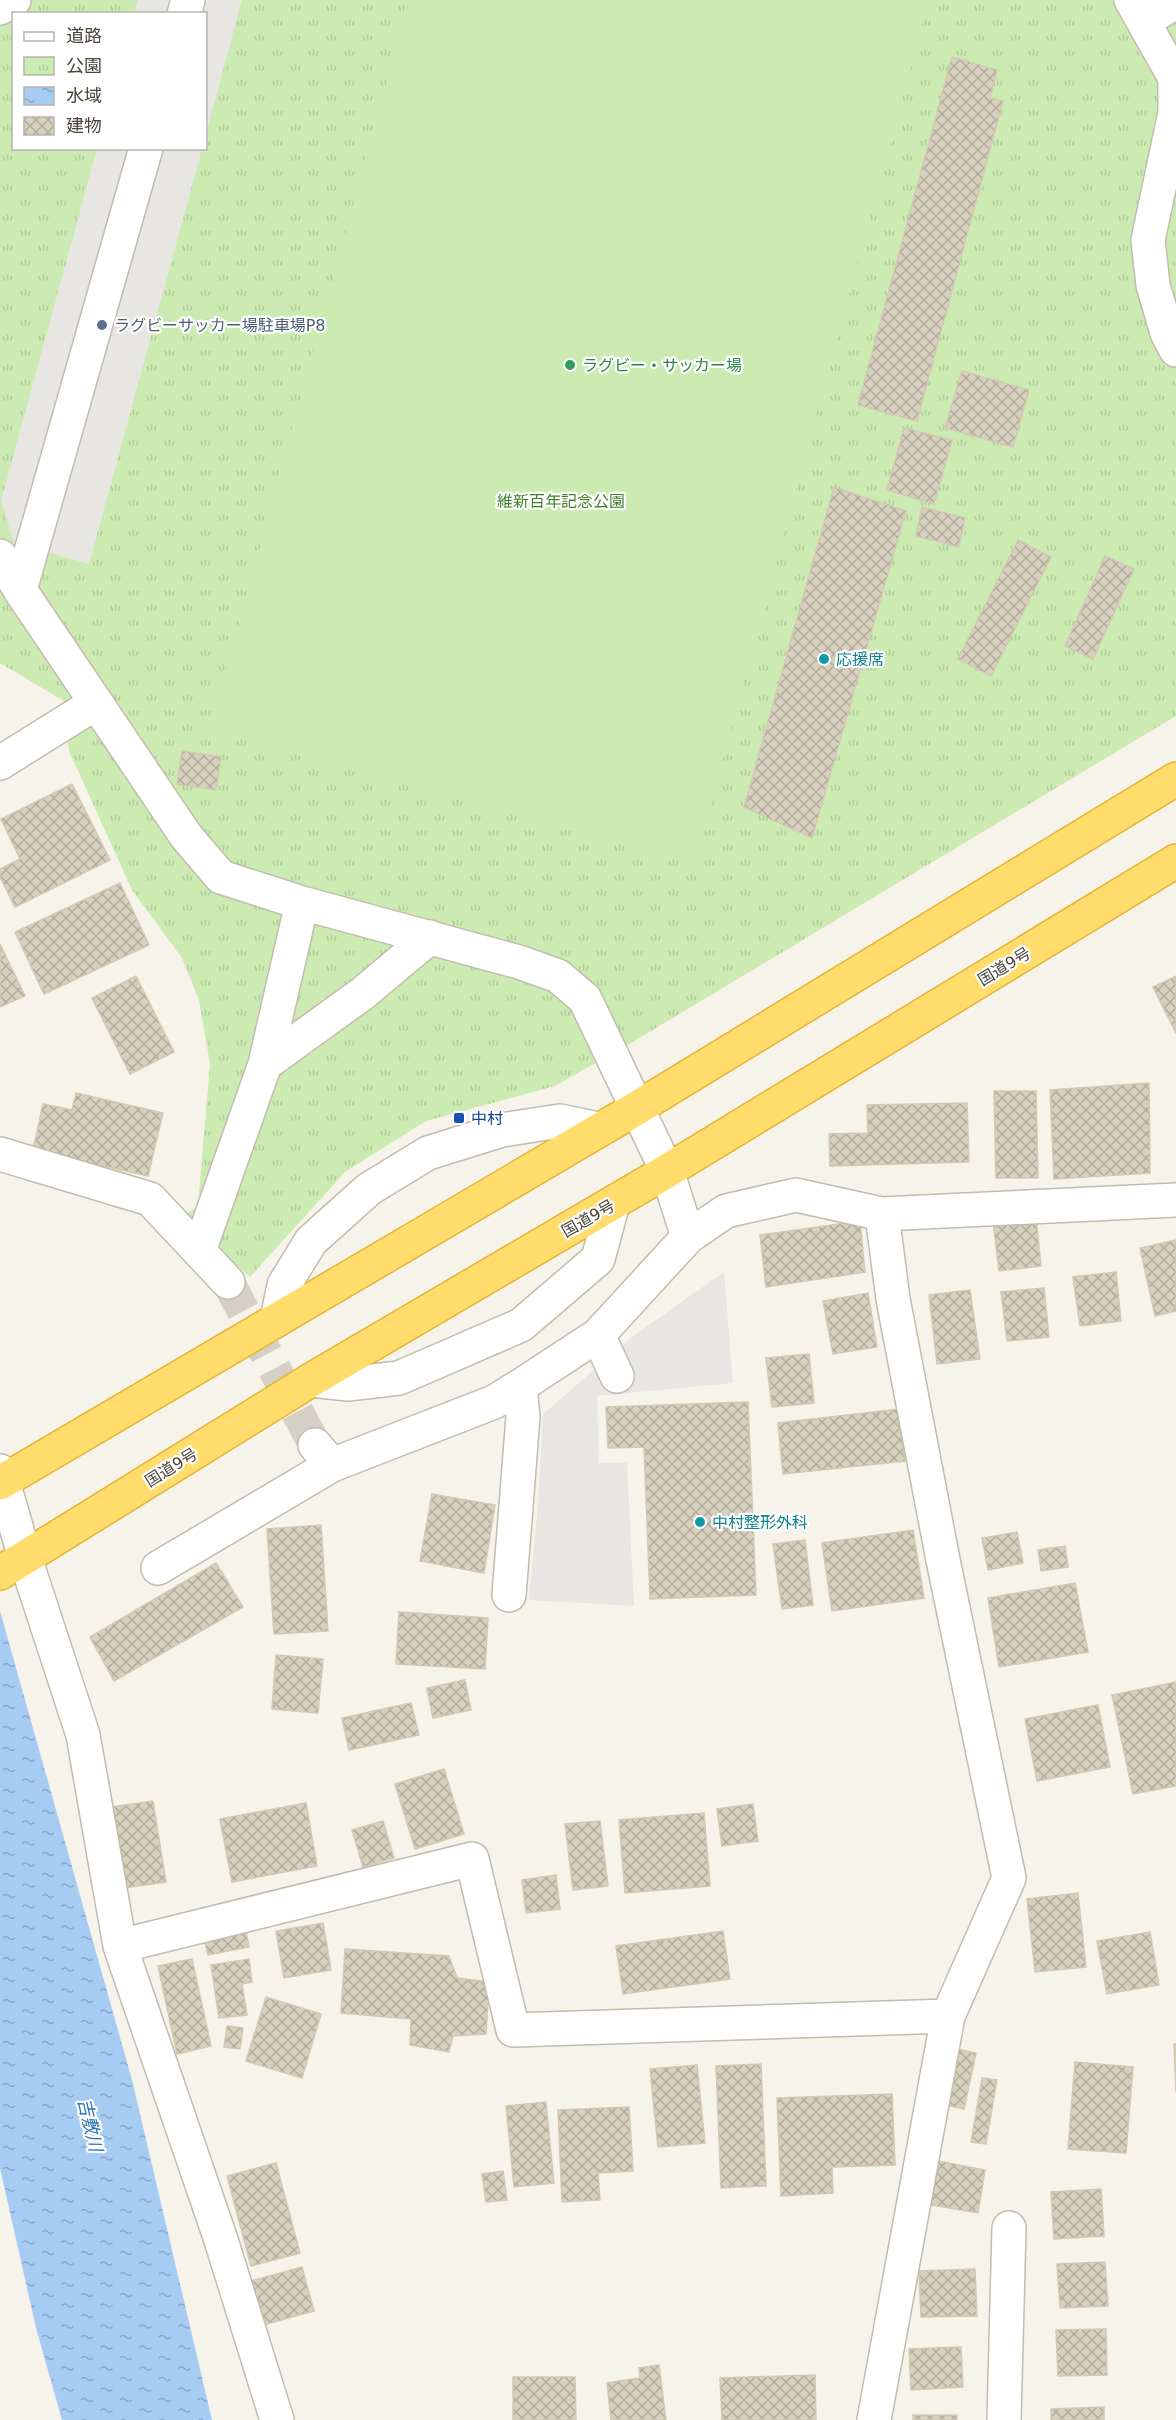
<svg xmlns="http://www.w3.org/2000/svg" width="1176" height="2420" font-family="'DejaVu Sans','Noto Sans JP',sans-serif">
	<defs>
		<pattern id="park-tufts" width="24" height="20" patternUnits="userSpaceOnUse" patternTransform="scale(1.5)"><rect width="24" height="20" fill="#ccebb2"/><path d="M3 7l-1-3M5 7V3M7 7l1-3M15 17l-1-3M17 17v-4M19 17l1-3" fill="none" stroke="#b1cb9a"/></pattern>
		<pattern id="water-ripples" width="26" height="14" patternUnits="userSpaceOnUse" patternTransform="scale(1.5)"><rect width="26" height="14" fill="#a6ccf3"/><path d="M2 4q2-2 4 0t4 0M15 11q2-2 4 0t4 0" fill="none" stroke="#89a7c6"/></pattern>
		<pattern id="building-cross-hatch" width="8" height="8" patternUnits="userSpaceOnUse" patternTransform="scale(1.5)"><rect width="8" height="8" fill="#d8d0bf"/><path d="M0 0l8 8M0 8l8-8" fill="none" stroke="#b1ab9c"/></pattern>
	</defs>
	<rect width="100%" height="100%" fill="#f6f3ea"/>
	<path fill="url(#park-tufts)" fill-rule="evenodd" d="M 0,0 L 1176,0 L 1176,716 L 631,1043 L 555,1086 L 426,1121 L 345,1172 L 250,1277 L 184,1217 L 198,1205 L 210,1064 L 199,1000 L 182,958 L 132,890 L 69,751 L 64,701 L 0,663 ZM 14,14 L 206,14 L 206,148 L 14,148 Z"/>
	<path fill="#ccebb2" d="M 409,0 L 929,0 L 695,862 L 210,730 Z"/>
	<path fill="#e7e6e2" d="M 138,0 L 242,0 L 206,134 L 206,14 L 134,14 Z
		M 97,149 L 202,149 L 89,564 L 14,543 L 1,501 Z
		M 724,1272 L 733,1383 L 597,1396 L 599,1463 L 627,1463 L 634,1606 L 529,1600 L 538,1505 L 543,1414 L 632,1337 Z"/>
	<path fill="url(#water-ripples)" d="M 0,1611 L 132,2080 L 212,2420 L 62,2420 L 36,2328 L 0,2168 Z"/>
	<path fill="url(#building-cross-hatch)" stroke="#d3c9b2" stroke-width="1.5" d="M 952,57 L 997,70 L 990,98 L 1003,101 L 917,421 L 858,405 Z
		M 962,371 L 1029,390 L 1013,447 L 945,428 Z
		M 904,428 L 952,440 L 934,504 L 887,490 Z
		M 834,487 L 906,511 L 812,838 L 744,807 Z
		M 922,507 L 965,518 L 959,547 L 916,536 Z
		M 1018,540 L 1051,557 L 991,676 L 958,659 Z
		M 1105,556 L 1134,569 L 1093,659 L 1065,646 Z
		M 182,751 L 221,757 L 216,790 L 177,784 Z
		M 72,784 L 110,860 L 15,907 L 0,877 L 0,869 L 20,859 L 1,819 Z
		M 120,883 L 149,945 L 44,994 L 15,932 Z
		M 0,944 L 25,996 L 0,1007 Z
		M 136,976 L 174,1052 L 130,1074 L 92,998 Z
		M 1176,976 L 1176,1033 L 1153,987 Z
		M 1149,1083 L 1150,1173 L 1054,1179 L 1050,1090 Z
		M 994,1091 L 1036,1091 L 1038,1178 L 996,1178 Z
		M 76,1093 L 163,1113 L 148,1176 L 33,1150 L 43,1104 L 72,1110 Z
		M 967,1103 L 969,1162 L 830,1166 L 829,1134 L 868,1133 L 867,1105 Z
		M 1036,1217 L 1041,1266 L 999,1271 L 993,1222 Z
		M 860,1221 L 865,1272 L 766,1287 L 760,1235 Z
		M 1176,1240 L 1176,1311 L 1155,1316 L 1140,1248 Z
		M 1116,1272 L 1121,1321 L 1080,1326 L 1073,1277 Z
		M 1044,1288 L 1049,1337 L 1007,1341 L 1001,1292 Z
		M 970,1290 L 980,1359 L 937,1364 L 929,1295 Z
		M 868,1293 L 877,1347 L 833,1354 L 823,1301 Z
		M 809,1354 L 814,1403 L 772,1407 L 766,1358 Z
		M 748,1402 L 756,1595 L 650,1599 L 644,1447 L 608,1448 L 606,1407 Z
		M 899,1409 L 905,1461 L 783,1474 L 778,1423 Z
		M 432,1494 L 495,1505 L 484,1573 L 420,1561 Z
		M 321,1525 L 328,1631 L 274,1634 L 267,1529 Z
		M 913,1530 L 924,1598 L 832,1611 L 822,1543 Z
		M 1017,1532 L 1023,1563 L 988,1570 L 982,1538 Z
		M 805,1540 L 813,1605 L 782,1609 L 773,1544 Z
		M 1065,1546 L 1068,1567 L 1041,1571 L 1038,1550 Z
		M 216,1563 L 243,1607 L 114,1681 L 90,1637 Z
		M 1075,1583 L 1088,1652 L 999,1667 L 988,1598 Z
		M 399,1612 L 488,1618 L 485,1669 L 396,1664 Z
		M 276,1655 L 323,1659 L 318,1713 L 272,1709 Z
		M 465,1680 L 471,1710 L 433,1718 L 427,1688 Z
		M 1176,1682 L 1176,1786 L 1133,1794 L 1112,1695 Z
		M 411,1703 L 419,1735 L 349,1750 L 342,1718 Z
		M 1098,1705 L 1110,1767 L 1037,1781 L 1025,1719 Z
		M 444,1769 L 464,1834 L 415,1849 L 395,1784 Z
		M 153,1801 L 166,1882 L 124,1888 L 112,1807 Z
		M 306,1803 L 317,1866 L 232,1882 L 220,1819 Z
		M 753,1804 L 758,1841 L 722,1846 L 717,1809 Z
		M 704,1813 L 710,1886 L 625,1893 L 619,1820 Z
		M 383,1821 L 394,1858 L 363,1867 L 352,1830 Z
		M 600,1821 L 608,1886 L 573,1890 L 565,1824 Z
		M 556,1875 L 560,1909 L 526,1913 L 522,1880 Z
		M 1078,1893 L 1086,1967 L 1035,1972 L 1027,1899 Z
		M 244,1921 L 249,1947 L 208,1955 L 202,1930 Z
		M 323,1923 L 331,1970 L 284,1978 L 276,1931 Z
		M 723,1931 L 730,1979 L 623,1994 L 616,1946 Z
		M 1150,1932 L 1159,1985 L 1107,1994 L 1097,1941 Z
		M 345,1949 L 449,1956 L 457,1978 L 489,1982 L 486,2034 L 453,2036 L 449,2052 L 410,2045 L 411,2019 L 341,2013 Z
		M 192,1959 L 211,2046 L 177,2054 L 158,1966 Z
		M 249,1959 L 252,1982 L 242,1984 L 247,2015 L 219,2018 L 211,1965 Z
		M 266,1997 L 321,2014 L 302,2078 L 246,2061 Z
		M 227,2026 L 243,2028 L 240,2049 L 224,2047 Z
		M 1174,2044 L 1176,2044 L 1176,2092 Z
		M 957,2049 L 976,2053 L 964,2109 L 946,2105 Z
		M 1075,2062 L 1133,2067 L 1126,2153 L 1068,2149 Z
		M 761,2064 L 766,2186 L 721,2188 L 716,2066 Z
		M 697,2065 L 705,2143 L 658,2147 L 650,2069 Z
		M 982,2078 L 997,2080 L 986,2144 L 971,2142 Z
		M 892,2094 L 895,2165 L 832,2167 L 833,2193 L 781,2196 L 777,2098 Z
		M 546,2102 L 554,2183 L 514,2187 L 506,2106 Z
		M 629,2107 L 633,2171 L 598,2173 L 600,2200 L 562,2202 L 558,2110 Z
		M 933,2160 L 985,2170 L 978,2213 L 925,2204 Z
		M 276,2163 L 300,2253 L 251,2266 L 227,2176 Z
		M 503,2171 L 507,2200 L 486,2202 L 482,2174 Z
		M 1101,2189 L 1104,2236 L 1054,2239 L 1051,2192 Z
		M 1105,2262 L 1108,2306 L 1060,2308 L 1057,2264 Z
		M 302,2267 L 314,2311 L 263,2325 L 251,2281 Z
		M 975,2269 L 977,2316 L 921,2317 L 919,2271 Z
		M 1106,2329 L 1107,2375 L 1058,2376 L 1056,2330 Z
		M 961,2347 L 963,2387 L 911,2390 L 909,2349 Z
		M 659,2365 L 666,2420 L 611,2420 L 607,2383 L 640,2378 L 639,2368 Z
		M 815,2375 L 816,2420 L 722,2420 L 720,2378 Z
		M 513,2377 L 575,2377 L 576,2420 L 513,2420 Z
		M 1104,2407 L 1104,2420 L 1051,2420 L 1051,2409 Z
		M 913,2415 L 957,2415 L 957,2420 L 913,2420 Z"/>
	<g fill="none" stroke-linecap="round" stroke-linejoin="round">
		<path stroke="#d4d0c6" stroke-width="33" stroke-dasharray="33 16" stroke-linecap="butt" d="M 228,1282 L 315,1445"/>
		<defs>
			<path id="minor" d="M 1131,0 L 1175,78 L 1175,113 L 1148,240 L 1153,285 L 1167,333 L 1176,350
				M 0,8 L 14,0
				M 184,14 L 188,0
				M 1144,21 L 1176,2
				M 0,556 L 20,590 L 186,836 L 221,877 L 302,903 L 519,962 L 558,976 L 585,999 L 667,1171 L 688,1237 L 726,1211 L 796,1195 L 882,1214 L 893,1299 L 943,1560 L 1009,1878 L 948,2016 L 874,2420
				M 20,590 L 146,148
				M 0,763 L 96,703
				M 265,1064 L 362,994 L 430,937
				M 0,1154 L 150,1199 L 228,1282
				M 882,1214 L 1176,1200
				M 199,1251 L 265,1064 L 302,903
				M 277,1320 L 284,1285 L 311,1241 L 369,1189 L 428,1153 L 502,1130 L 560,1121 L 598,1129
				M 598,1335 L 617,1376
				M 311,1380 L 348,1384 L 399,1378 L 521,1325 L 598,1259 L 613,1203
				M 315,1445 L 332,1465 L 494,1402 L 520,1386 L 598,1335 L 688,1237
				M 0,1471 L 25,1558 L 83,1735 L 120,1946 L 221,2240 L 277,2420
				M 158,1568 L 332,1465
				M 509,1595 L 523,1417 L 520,1386
				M 120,1946 L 472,1859 L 513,2030 L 948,2016
				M 1004,2420 L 1009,2228"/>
			<path id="highway" d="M 0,1483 L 637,1108 L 1176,779
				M 0,1573 L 311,1380 L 667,1171 L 1176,861"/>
		</defs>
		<use href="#minor" stroke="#c2bcac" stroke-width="36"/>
		<use href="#highway" stroke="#e3b437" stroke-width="36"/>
		<use href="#minor" stroke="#fff" stroke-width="33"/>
		<use href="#highway" stroke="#ffdc6c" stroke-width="33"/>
	</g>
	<circle fill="#5c6f8a" stroke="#fff" stroke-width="2" cx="102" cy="325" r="6"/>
	<circle fill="#2e9e5b" stroke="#fff" stroke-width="2" cx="570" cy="365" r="6"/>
	<g fill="#0f9aa8" stroke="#fff" stroke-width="2">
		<circle cx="824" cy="659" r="6"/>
		<circle cx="700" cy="1522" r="6"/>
	</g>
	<rect fill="#1a4fb4" stroke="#fff" stroke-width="2" x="453" y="1112" width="12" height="12" rx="3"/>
	<g text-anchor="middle" stroke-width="4.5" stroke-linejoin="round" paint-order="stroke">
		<g font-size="16" fill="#4e5e75" stroke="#fff" text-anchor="start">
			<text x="114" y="331">ラグビーサッカー場駐車場P8</text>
		</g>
		<g font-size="16" fill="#27864d" stroke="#fff" text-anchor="start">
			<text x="582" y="371">ラグビー・サッカー場</text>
		</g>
		<g font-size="16" fill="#417f28" stroke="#fff">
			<text x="561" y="507">維新百年記念公園</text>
		</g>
		<g font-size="16" fill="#0d838f" stroke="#fff" text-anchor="start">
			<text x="836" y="665">応援席</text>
			<text x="712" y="1528">中村整形外科</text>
		</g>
		<g font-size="16" fill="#4a4538" stroke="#fff">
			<text transform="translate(1004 966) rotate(-31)" y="6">国道9号</text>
			<text transform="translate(588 1218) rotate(-30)" y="6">国道9号</text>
			<text transform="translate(171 1467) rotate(-32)" y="6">国道9号</text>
		</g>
		<g font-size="16" fill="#164399" stroke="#fff" text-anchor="start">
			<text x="471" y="1124">中村</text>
		</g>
		<g font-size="18" font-style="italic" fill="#2c71bb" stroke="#fff">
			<text transform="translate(90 2125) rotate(77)" y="6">吉敷川</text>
		</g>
	</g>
	<rect x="12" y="12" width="195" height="138" fill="#ffffff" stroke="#b7b5af" stroke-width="1.5"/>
	<rect x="24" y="32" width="30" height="9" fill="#ffffff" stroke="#b7b5af" stroke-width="1.5"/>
	<text x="66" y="42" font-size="18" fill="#4a4538">道路</text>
	<rect x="24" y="57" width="30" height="18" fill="url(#park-tufts)" stroke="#b7b5af" stroke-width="1.5"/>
	<text x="66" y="72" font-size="18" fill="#4a4538">公園</text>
	<rect x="24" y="87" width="30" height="18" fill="url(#water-ripples)" stroke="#b7b5af" stroke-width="1.5"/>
	<text x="66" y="102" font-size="18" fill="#4a4538">水域</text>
	<rect x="24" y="117" width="30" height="18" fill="url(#building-cross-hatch)" stroke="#b7b5af" stroke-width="1.5"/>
	<text x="66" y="132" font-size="18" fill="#4a4538">建物</text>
</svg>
